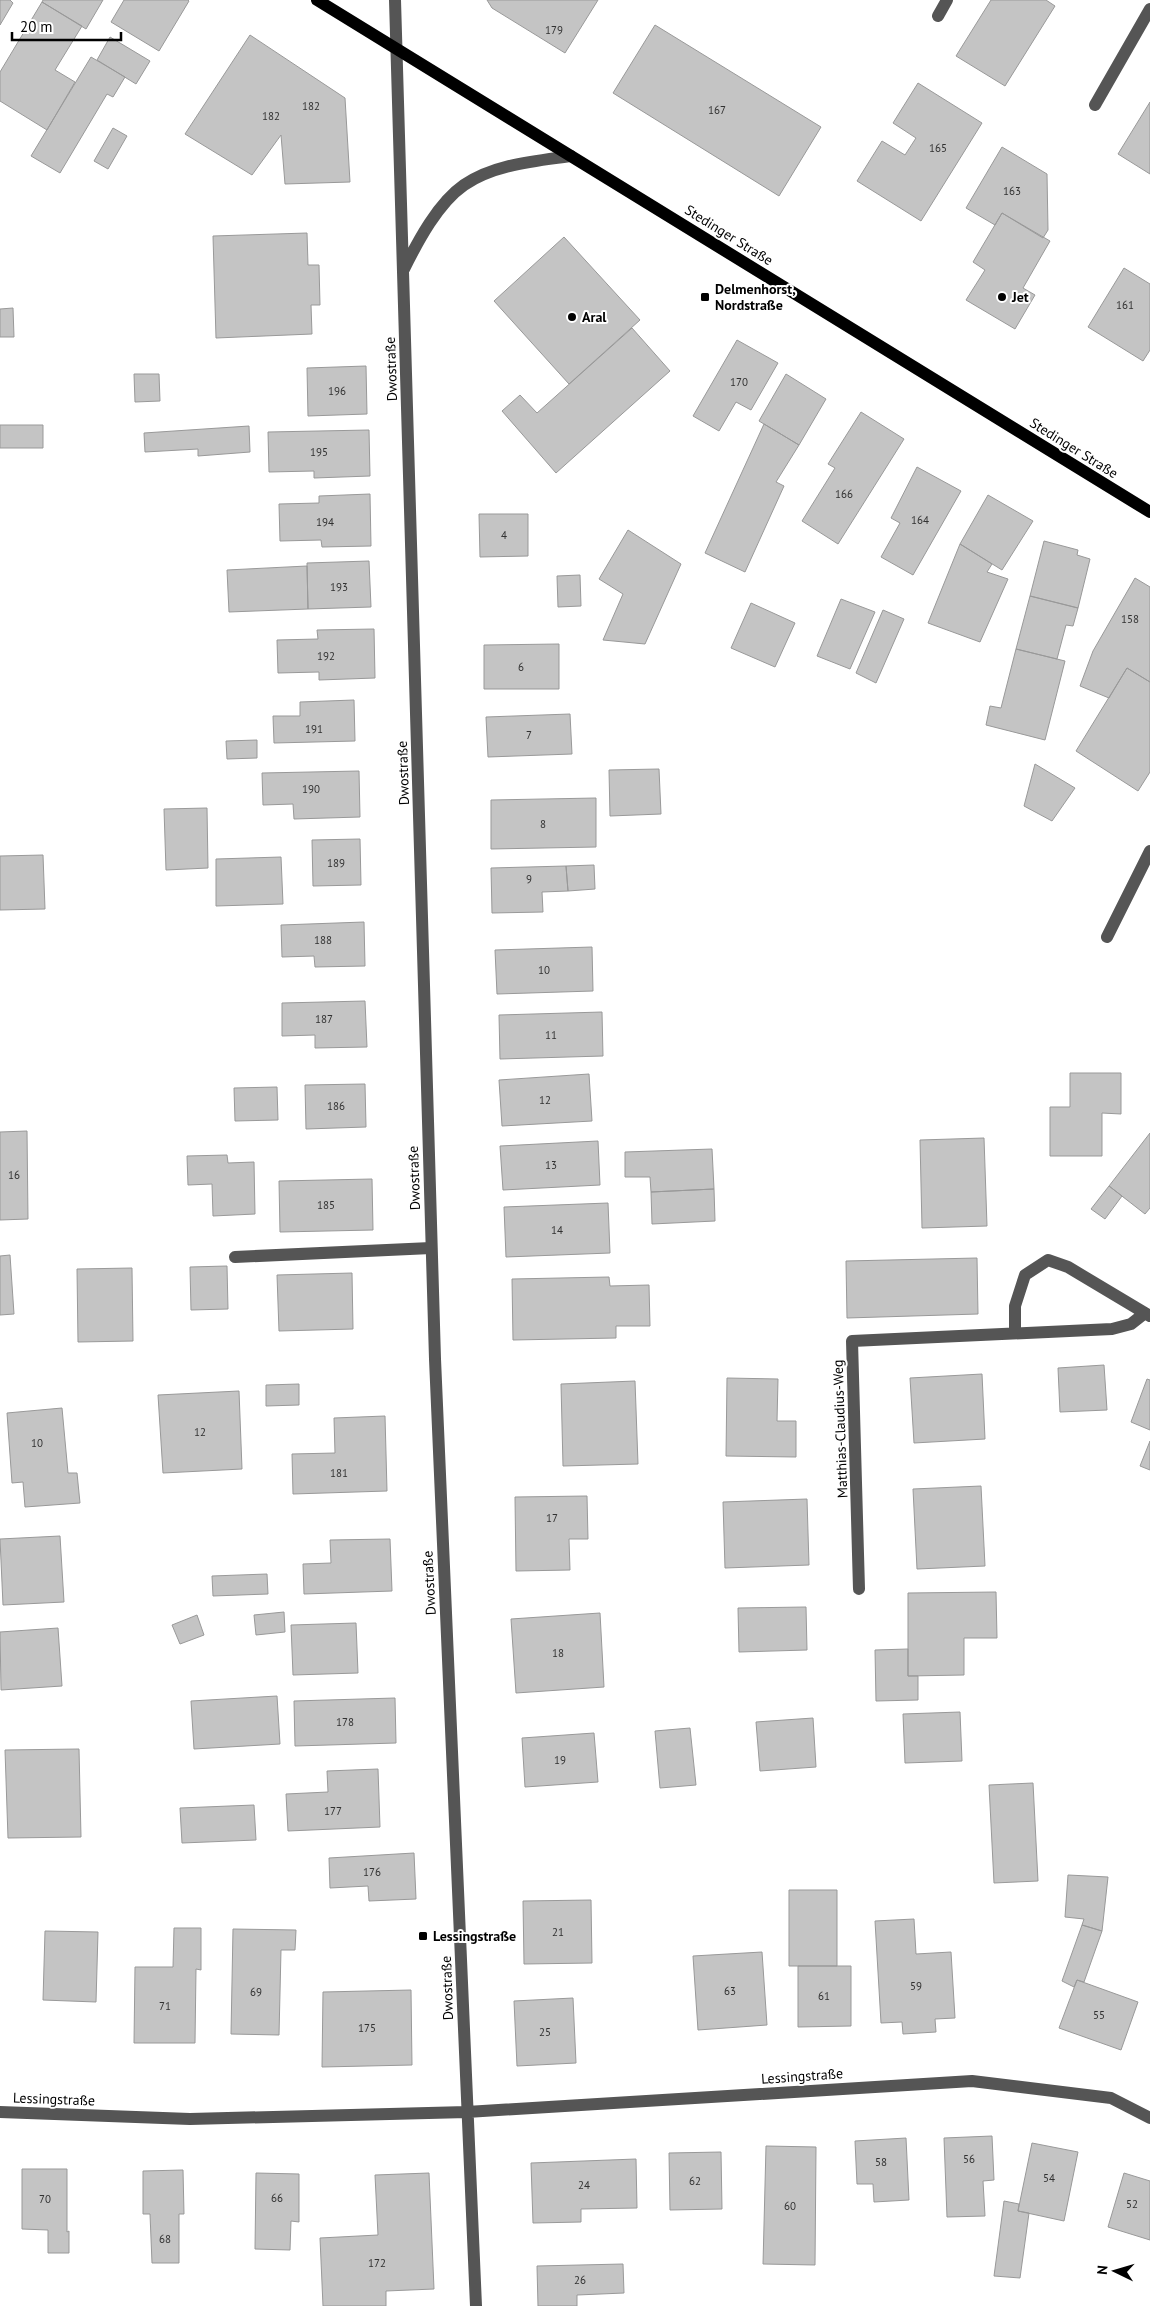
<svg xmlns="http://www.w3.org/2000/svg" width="1150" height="2306" font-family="'PT Sans',sans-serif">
	<rect width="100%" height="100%" fill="#fff"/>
	<path fill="#c4c4c4" stroke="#999" d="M 0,0 L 10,0 L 13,3 L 0,25 Z
		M 43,0 L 103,0 L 86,29 L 42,2 Z
		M 124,0 L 188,0 L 189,1 L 159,51 L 111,22 Z
		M 487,0 L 598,0 L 565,53 L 492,8 Z
		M 991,0 L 1046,0 L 1055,6 L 1005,86 L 956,56 Z
		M 42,2 L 82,26 L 55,70 L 75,82 L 47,130 L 0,101 L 0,72 Z
		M 655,25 L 821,127 L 779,196 L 613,93 Z
		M 250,35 L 345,98 L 350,182 L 285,184 L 281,135 L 252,175 L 185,134 Z
		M 110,37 L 150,61 L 136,84 L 97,60 Z
		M 91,57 L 125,77 L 113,97 L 107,94 L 60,173 L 31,156 Z
		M 918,83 L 982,123 L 921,221 L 857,181 L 882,141 L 905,155 L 916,138 L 893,123 Z
		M 1150,102 L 1150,174 L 1118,154 Z
		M 113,128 L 127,136 L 108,169 L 94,161 Z
		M 1002,147 L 1047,174 L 1048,230 L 1043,238 L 1002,213 L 995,225 L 966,208 Z
		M 1002,213 L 1050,241 L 1023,288 L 1035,295 L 1015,329 L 966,300 L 985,270 L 973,262 Z
		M 307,233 L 308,265 L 319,265 L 320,305 L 311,305 L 312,334 L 216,338 L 213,236 Z
		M 564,237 L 640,320 L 569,384 L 494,301 Z
		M 1124,268 L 1150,284 L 1150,350 L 1143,361 L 1088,327 Z
		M 13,308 L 14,337 L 0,337 L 0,309 Z
		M 632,328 L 670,371 L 556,473 L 502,411 L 520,395 L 537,413 Z
		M 737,340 L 778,363 L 751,410 L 736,402 L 719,431 L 693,416 Z
		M 366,366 L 367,414 L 308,416 L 307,368 Z
		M 134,374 L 159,374 L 160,401 L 135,402 Z
		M 786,374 L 826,399 L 799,445 L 759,421 Z
		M 861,412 L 904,439 L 838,544 L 802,521 L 835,468 L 828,464 Z
		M 764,424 L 799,445 L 776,482 L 784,486 L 745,572 L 705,553 Z
		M 0,425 L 43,425 L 43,448 L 0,448 Z
		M 249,426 L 250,452 L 198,456 L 198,449 L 145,452 L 144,433 Z
		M 369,430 L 370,476 L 314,478 L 314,471 L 269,472 L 268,432 Z
		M 917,467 L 961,491 L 913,575 L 881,557 L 900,523 L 891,518 Z
		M 370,494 L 371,546 L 322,547 L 321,540 L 280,541 L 279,504 L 319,503 L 319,496 Z
		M 988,495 L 1033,521 L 1002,570 L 960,544 Z
		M 479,514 L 528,514 L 528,556 L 480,557 Z
		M 628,530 L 681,564 L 645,644 L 603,640 L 623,594 L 599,579 Z
		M 1044,541 L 1078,550 L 1077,555 L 1090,559 L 1078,608 L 1030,596 Z
		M 960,544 L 992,564 L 987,572 L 1008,579 L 980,642 L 928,623 Z
		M 369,561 L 371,607 L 308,609 L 307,563 Z
		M 307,566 L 308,609 L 229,612 L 227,570 Z
		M 580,575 L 581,606 L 558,607 L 557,576 Z
		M 1135,578 L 1150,587 L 1150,682 L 1127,668 L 1109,698 L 1080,686 L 1093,651 Z
		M 1030,596 L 1078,608 L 1073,626 L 1066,625 L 1057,659 L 1016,649 Z
		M 841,599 L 875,612 L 850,669 L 817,656 Z
		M 751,603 L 795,623 L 775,667 L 731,648 Z
		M 883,610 L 904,619 L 876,683 L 856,673 Z
		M 374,629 L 375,678 L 319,680 L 319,672 L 278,673 L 277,640 L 318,639 L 317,630 Z
		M 559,644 L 559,689 L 484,689 L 484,645 Z
		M 1016,649 L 1065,661 L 1045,740 L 986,725 L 990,706 L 1001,708 Z
		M 1127,668 L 1150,682 L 1150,772 L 1138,791 L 1076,751 Z
		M 354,700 L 355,741 L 274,743 L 273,716 L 300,716 L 300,702 Z
		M 570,714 L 572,754 L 488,757 L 486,717 Z
		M 257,740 L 257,758 L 227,759 L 226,741 Z
		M 1035,764 L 1075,788 L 1052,821 L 1024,806 Z
		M 659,769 L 661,814 L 610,816 L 609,770 Z
		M 359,771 L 360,817 L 294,819 L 293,804 L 263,805 L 262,773 Z
		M 596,798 L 596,847 L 491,849 L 491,800 Z
		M 207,808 L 208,868 L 166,870 L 164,809 Z
		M 360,839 L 361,885 L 313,886 L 312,840 Z
		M 43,855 L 45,909 L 0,910 L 0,856 Z
		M 281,857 L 283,904 L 216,906 L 216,859 Z
		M 594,865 L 595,889 L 568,891 L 566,866 Z
		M 566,866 L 568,891 L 542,892 L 543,912 L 492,913 L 491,868 Z
		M 364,922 L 365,966 L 315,967 L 314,956 L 282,957 L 281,925 Z
		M 592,947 L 593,991 L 497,994 L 495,950 Z
		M 365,1001 L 367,1047 L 315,1048 L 315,1035 L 282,1036 L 282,1003 Z
		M 602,1012 L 603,1056 L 500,1059 L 499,1015 Z
		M 1070,1073 L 1121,1073 L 1121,1114 L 1102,1113 L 1102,1156 L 1050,1156 L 1050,1107 L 1070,1107 Z
		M 589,1074 L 592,1121 L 502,1126 L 499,1080 Z
		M 365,1084 L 366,1127 L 306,1129 L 305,1085 Z
		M 277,1087 L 278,1120 L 235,1121 L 234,1088 Z
		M 27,1131 L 28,1219 L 0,1220 L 0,1132 Z
		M 1150,1133 L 1150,1208 L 1145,1214 L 1109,1186 Z
		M 984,1138 L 987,1226 L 922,1228 L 920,1140 Z
		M 598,1141 L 600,1185 L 503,1190 L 500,1146 Z
		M 712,1149 L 714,1189 L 651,1192 L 650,1177 L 625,1177 L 625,1152 Z
		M 227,1155 L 228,1163 L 254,1162 L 255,1214 L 213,1216 L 212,1184 L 188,1185 L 187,1156 Z
		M 372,1179 L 373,1230 L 280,1232 L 279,1181 Z
		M 1109,1186 L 1122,1196 L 1105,1219 L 1091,1209 Z
		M 714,1189 L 715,1221 L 652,1224 L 651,1192 Z
		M 608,1203 L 610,1253 L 506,1257 L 504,1207 Z
		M 10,1255 L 14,1314 L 0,1315 L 0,1256 Z
		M 977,1258 L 978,1314 L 847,1318 L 846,1261 Z
		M 227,1266 L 228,1309 L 191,1310 L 190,1267 Z
		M 132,1268 L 133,1341 L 78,1342 L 77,1269 Z
		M 352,1273 L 353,1329 L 279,1331 L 277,1275 Z
		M 609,1277 L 610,1286 L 649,1285 L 650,1326 L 616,1326 L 616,1338 L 513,1340 L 512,1279 Z
		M 1104,1365 L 1107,1410 L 1060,1412 L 1058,1368 Z
		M 982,1374 L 985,1439 L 914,1443 L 910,1378 Z
		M 727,1378 L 778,1379 L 777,1421 L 796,1421 L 796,1457 L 726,1456 Z
		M 1147,1379 L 1150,1380 L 1150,1430 L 1131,1422 Z
		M 635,1381 L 638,1464 L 563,1466 L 561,1384 Z
		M 299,1384 L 299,1405 L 266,1406 L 266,1385 Z
		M 239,1391 L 242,1469 L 163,1473 L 158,1395 Z
		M 62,1408 L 68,1473 L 77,1473 L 80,1503 L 25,1507 L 23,1482 L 12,1483 L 7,1413 Z
		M 385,1416 L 387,1491 L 293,1494 L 292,1454 L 335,1453 L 334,1418 Z
		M 1150,1441 L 1150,1470 L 1140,1466 Z
		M 981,1486 L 985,1566 L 917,1569 L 913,1489 Z
		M 587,1496 L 588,1539 L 569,1539 L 570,1570 L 516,1571 L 515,1497 Z
		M 807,1499 L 809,1565 L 725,1568 L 723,1502 Z
		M 60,1536 L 64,1602 L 3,1605 L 0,1539 Z
		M 390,1539 L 392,1591 L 304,1594 L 303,1564 L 331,1563 L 330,1540 Z
		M 267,1574 L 268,1594 L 213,1596 L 212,1576 Z
		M 996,1592 L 997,1638 L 964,1638 L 964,1675 L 908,1676 L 908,1593 Z
		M 806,1607 L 807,1650 L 739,1652 L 738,1608 Z
		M 284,1612 L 285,1632 L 256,1635 L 254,1615 Z
		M 600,1613 L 604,1687 L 516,1693 L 511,1619 Z
		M 197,1615 L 204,1635 L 180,1644 L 172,1625 Z
		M 356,1623 L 358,1673 L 293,1675 L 291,1625 Z
		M 58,1628 L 62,1686 L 1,1690 L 0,1632 Z
		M 908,1649 L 908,1676 L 918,1676 L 918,1700 L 876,1701 L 875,1650 Z
		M 277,1696 L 280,1744 L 194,1749 L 191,1701 Z
		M 395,1698 L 396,1743 L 295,1746 L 294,1701 Z
		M 960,1712 L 962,1761 L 905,1763 L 903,1714 Z
		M 813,1718 L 816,1767 L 760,1771 L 756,1722 Z
		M 690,1728 L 696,1785 L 660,1788 L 655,1731 Z
		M 594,1733 L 598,1782 L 525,1787 L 522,1738 Z
		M 79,1749 L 81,1837 L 8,1838 L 5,1750 Z
		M 378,1769 L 380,1827 L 288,1831 L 286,1794 L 328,1792 L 327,1771 Z
		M 1033,1783 L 1038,1881 L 994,1883 L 989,1785 Z
		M 254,1805 L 256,1840 L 182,1843 L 180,1808 Z
		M 414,1853 L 416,1899 L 369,1901 L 368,1886 L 330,1888 L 329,1858 Z
		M 1068,1875 L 1108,1877 L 1102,1931 L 1082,1925 L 1084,1919 L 1065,1917 Z
		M 789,1890 L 837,1890 L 837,1966 L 789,1966 Z
		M 591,1900 L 592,1963 L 524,1964 L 523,1901 Z
		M 914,1919 L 916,1954 L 951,1952 L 955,2018 L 935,2019 L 936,2032 L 903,2034 L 902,2022 L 881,2023 L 875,1921 Z
		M 1082,1925 L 1102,1931 L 1084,1982 L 1077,1980 L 1074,1987 L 1062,1981 Z
		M 174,1928 L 201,1928 L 201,1970 L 196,1969 L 195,2043 L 134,2043 L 135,1967 L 173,1967 Z
		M 233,1929 L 296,1930 L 295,1950 L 281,1950 L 279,2035 L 231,2034 Z
		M 45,1931 L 98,1932 L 96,2002 L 43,2000 Z
		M 762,1952 L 767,2025 L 698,2030 L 693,1956 Z
		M 798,1966 L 851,1966 L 851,2026 L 798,2027 Z
		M 1077,1980 L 1138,2002 L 1121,2050 L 1059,2028 Z
		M 411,1990 L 412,2065 L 322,2067 L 323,1992 Z
		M 573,1998 L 576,2063 L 517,2066 L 514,2001 Z
		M 992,2136 L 994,2180 L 983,2181 L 985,2216 L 947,2217 L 944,2138 Z
		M 906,2138 L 909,2200 L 874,2202 L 873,2184 L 857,2184 L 855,2141 Z
		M 1032,2143 L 1078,2152 L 1064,2221 L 1018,2211 Z
		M 766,2146 L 816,2147 L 815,2265 L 763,2264 Z
		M 721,2152 L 722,2209 L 670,2210 L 669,2153 Z
		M 636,2159 L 637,2208 L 581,2209 L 581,2222 L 533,2223 L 531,2163 Z
		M 22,2169 L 67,2169 L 67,2232 L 69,2231 L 69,2253 L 48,2253 L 48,2230 L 22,2229 Z
		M 183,2170 L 184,2214 L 179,2214 L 179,2263 L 152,2263 L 150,2214 L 143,2214 L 143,2171 Z
		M 256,2173 L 299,2174 L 299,2222 L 291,2221 L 290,2250 L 255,2249 Z
		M 429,2173 L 434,2289 L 386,2291 L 386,2306 L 323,2306 L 320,2238 L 378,2235 L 375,2175 Z
		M 1124,2173 L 1150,2181 L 1150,2240 L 1108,2227 Z
		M 1004,2201 L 1019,2204 L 1018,2211 L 1029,2213 L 1020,2278 L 994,2276 Z
		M 623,2264 L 624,2293 L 577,2295 L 577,2306 L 538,2306 L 537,2266 Z"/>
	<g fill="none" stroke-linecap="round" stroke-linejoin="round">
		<path stroke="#555" stroke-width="12" d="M 395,0 L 435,1359 L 476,2306
			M 938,16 L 947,0
			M 1095,105 L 1150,9
			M 404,269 C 418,241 438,203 464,185 C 495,164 536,161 571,156
			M 1107,937 L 1150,851
			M 235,1257 L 431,1248
			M 1015,1333 L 1015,1306 L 1025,1275 L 1048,1260 L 1068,1267 L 1150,1316
			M 859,1589 L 852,1341 L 1112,1329 L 1131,1324 L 1145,1313
			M 0,2112 L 190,2119 L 467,2112 L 972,2081 L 1111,2098 L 1150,2118"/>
		<path stroke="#000" stroke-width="12" d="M 317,0 L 1150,512"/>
	</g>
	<g fill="#000" stroke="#fff" stroke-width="2">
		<rect x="700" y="292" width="10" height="10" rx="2.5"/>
		<circle cx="1002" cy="297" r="5"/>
		<circle cx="572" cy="317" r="5"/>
		<rect x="418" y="1931" width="10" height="10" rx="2.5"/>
	</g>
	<g text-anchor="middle" stroke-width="4" stroke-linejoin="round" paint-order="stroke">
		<g font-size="11" fill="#313131">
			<text x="554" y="34">179</text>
			<text x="311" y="110">182</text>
			<text x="717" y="114">167</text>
			<text x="271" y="120">182</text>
			<text x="938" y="152">165</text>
			<text x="1012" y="195">163</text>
			<text x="1125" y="309">161</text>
			<text x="739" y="386">170</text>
			<text x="337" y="395">196</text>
			<text x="319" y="456">195</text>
			<text x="844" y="498">166</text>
			<text x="920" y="524">164</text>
			<text x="325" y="526">194</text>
			<text x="504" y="539">4</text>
			<text x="339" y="591">193</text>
			<text x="1130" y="623">158</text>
			<text x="326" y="660">192</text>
			<text x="521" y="671">6</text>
			<text x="314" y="733">191</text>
			<text x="529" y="739">7</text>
			<text x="311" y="793">190</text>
			<text x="543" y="828">8</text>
			<text x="336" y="867">189</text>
			<text x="529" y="883">9</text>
			<text x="323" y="944">188</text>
			<text x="544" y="974">10</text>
			<text x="324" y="1023">187</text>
			<text x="551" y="1039">11</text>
			<text x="545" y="1104">12</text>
			<text x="336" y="1110">186</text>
			<text x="551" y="1169">13</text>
			<text x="14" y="1179">16</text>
			<text x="326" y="1209">185</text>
			<text x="557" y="1234">14</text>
			<text x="200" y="1436">12</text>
			<text x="37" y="1447">10</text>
			<text x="339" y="1477">181</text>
			<text x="552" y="1522">17</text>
			<text x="558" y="1657">18</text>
			<text x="345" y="1726">178</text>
			<text x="560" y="1764">19</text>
			<text x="333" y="1815">177</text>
			<text x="372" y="1876">176</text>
			<text x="558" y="1936">21</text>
			<text x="916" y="1990">59</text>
			<text x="730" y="1995">63</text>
			<text x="256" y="1996">69</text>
			<text x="824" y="2000">61</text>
			<text x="165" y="2010">71</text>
			<text x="1099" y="2019">55</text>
			<text x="367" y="2032">175</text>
			<text x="545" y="2036">25</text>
			<text x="969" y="2163">56</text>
			<text x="881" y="2166">58</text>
			<text x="1049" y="2182">54</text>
			<text x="695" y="2185">62</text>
			<text x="584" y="2189">24</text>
			<text x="277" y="2202">66</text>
			<text x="45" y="2203">70</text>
			<text x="1132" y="2208">52</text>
			<text x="790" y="2210">60</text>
			<text x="165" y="2243">68</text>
			<text x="377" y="2267">172</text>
			<text x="580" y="2284">26</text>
		</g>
		<g font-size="14" fill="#000" stroke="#fff">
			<text transform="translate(729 235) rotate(32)" y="5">Stedinger Straße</text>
			<text transform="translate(391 369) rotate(-92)" y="5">Dwostraße</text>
			<text transform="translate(1074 448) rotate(32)" y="5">Stedinger Straße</text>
			<text transform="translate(403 773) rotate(-92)" y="5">Dwostraße</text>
			<text transform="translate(414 1178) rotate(-92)" y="5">Dwostraße</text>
			<text transform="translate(840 1429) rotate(-92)" y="5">Matthias-Claudius-Weg</text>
			<text transform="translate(429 1583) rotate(-93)" y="5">Dwostraße</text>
			<text transform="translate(447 1988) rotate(-92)" y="5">Dwostraße</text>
			<text transform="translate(802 2076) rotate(-4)" y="5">Lessingstraße</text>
			<text transform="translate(54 2099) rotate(2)" y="5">Lessingstraße</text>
		</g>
		<g font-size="14" font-weight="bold" fill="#000" stroke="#fff" text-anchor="start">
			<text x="715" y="294">Delmenhorst,<tspan x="715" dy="16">Nordstraße</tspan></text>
			<text x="1012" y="302">Jet</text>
			<text x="582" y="322">Aral</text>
			<text x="433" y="1941">Lessingstraße</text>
		</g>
	</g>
	<g transform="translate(1115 2271) rotate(275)" stroke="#ffffff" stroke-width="4" paint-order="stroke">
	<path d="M0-4L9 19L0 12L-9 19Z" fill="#000000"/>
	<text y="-8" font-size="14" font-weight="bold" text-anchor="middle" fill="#000000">N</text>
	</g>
	<path d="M12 32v8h109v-8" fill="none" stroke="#000000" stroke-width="2.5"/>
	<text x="20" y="32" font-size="15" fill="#000000" stroke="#ffffff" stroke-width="4" paint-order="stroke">20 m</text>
</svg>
